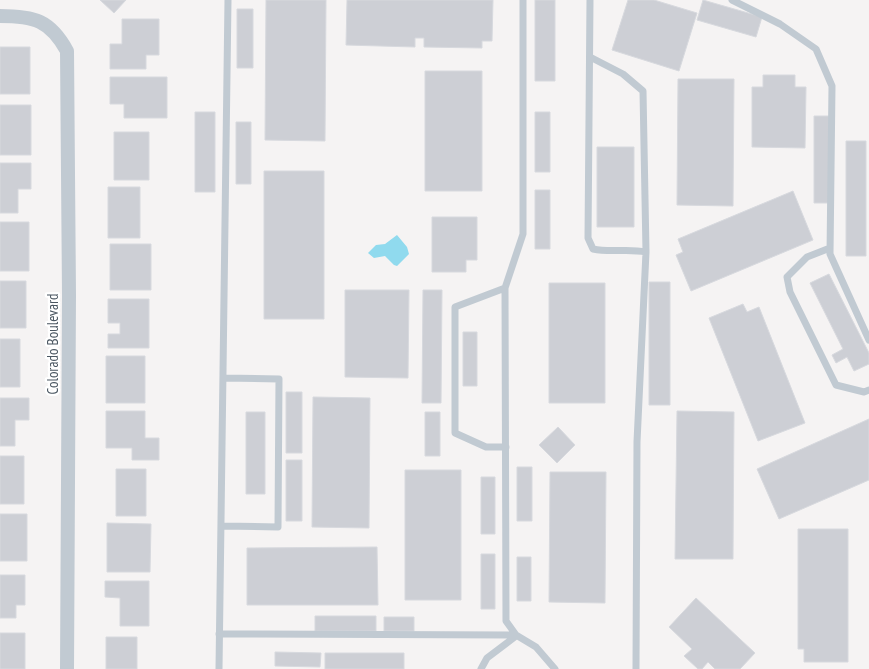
<svg xmlns="http://www.w3.org/2000/svg" width="869" height="669" font-family="'PT Sans Narrow',sans-serif">
	<rect width="100%" height="100%" fill="#f5f3f3"/>
	<path fill="#90daee" d="M 397,235 L 407,247 L 409,254 L 397,266 L 394,265 L 385,256 L 374,258 L 368,253 L 376,245 L 385,244 Z"/>
	<path fill="#cdcfd5" stroke="#d7d9de" d="M 100,0 L 126,0 L 114,13 Z
		M 266,0 L 326,0 L 325,141 L 265,140 Z
		M 347,0 L 493,0 L 492,41 L 482,41 L 482,48 L 424,47 L 424,38 L 415,38 L 415,47 L 346,45 Z
		M 535,0 L 555,0 L 555,81 L 535,81 Z
		M 628,0 L 654,0 L 697,13 L 679,71 L 612,50 Z
		M 703,0 L 762,17 L 756,37 L 697,20 Z
		M 237,9 L 253,9 L 253,68 L 237,68 Z
		M 122,19 L 159,19 L 159,55 L 146,55 L 146,69 L 110,69 L 110,44 L 122,44 Z
		M 0,47 L 30,47 L 30,94 L 0,94 Z
		M 425,71 L 482,71 L 482,191 L 425,191 Z
		M 763,75 L 795,75 L 795,87 L 806,87 L 805,148 L 752,147 L 752,87 L 763,87 Z
		M 110,77 L 167,77 L 167,118 L 124,118 L 124,104 L 110,104 Z
		M 678,79 L 734,79 L 733,206 L 677,205 Z
		M 0,105 L 31,105 L 31,155 L 0,155 Z
		M 195,112 L 215,112 L 215,192 L 195,192 Z
		M 535,112 L 550,112 L 550,172 L 535,172 Z
		M 814,116 L 829,116 L 829,203 L 814,203 Z
		M 236,122 L 251,122 L 251,184 L 236,184 Z
		M 114,132 L 149,132 L 149,180 L 114,180 Z
		M 846,141 L 866,141 L 866,256 L 846,256 Z
		M 597,147 L 634,147 L 634,227 L 597,227 Z
		M 0,163 L 31,163 L 31,189 L 18,189 L 18,213 L 0,213 Z
		M 264,171 L 324,171 L 324,319 L 264,319 Z
		M 108,187 L 140,187 L 140,238 L 108,238 Z
		M 535,190 L 550,190 L 550,249 L 535,249 Z
		M 793,191 L 813,240 L 691,291 L 676,255 L 683,252 L 678,239 Z
		M 432,217 L 477,217 L 477,260 L 466,260 L 466,272 L 432,272 Z
		M 0,222 L 29,222 L 29,271 L 0,271 Z
		M 110,244 L 151,244 L 151,290 L 110,290 Z
		M 829,274 L 869,353 L 869,364 L 854,371 L 847,357 L 836,363 L 832,355 L 843,349 L 810,283 Z
		M 0,281 L 26,281 L 26,328 L 0,328 Z
		M 649,282 L 670,282 L 670,405 L 649,405 Z
		M 549,283 L 605,283 L 605,403 L 549,403 Z
		M 345,290 L 409,290 L 408,378 L 345,377 Z
		M 423,290 L 442,290 L 441,403 L 422,403 Z
		M 108,299 L 149,299 L 149,348 L 108,348 L 108,334 L 120,334 L 120,323 L 108,323 Z
		M 743,304 L 747,312 L 759,307 L 805,423 L 758,441 L 709,318 Z
		M 463,332 L 477,332 L 477,386 L 463,386 Z
		M 0,339 L 20,339 L 20,387 L 0,387 Z
		M 106,356 L 145,356 L 145,403 L 106,403 Z
		M 286,392 L 302,392 L 302,453 L 286,453 Z
		M 313,397 L 370,398 L 369,528 L 312,527 Z
		M 0,398 L 29,398 L 29,420 L 15,420 L 15,446 L 0,446 Z
		M 106,411 L 145,411 L 145,438 L 159,438 L 159,460 L 132,460 L 132,448 L 106,448 Z
		M 677,411 L 734,412 L 733,559 L 675,559 Z
		M 246,412 L 265,412 L 265,494 L 246,494 Z
		M 425,412 L 440,412 L 440,456 L 425,456 Z
		M 869,419 L 869,480 L 779,519 L 757,469 Z
		M 558,427 L 575,445 L 557,463 L 539,445 Z
		M 0,456 L 24,456 L 24,504 L 0,504 Z
		M 286,460 L 302,460 L 302,521 L 286,521 Z
		M 517,467 L 532,467 L 532,521 L 517,521 Z
		M 116,469 L 146,469 L 146,516 L 116,516 Z
		M 405,470 L 461,470 L 461,600 L 405,600 Z
		M 550,472 L 606,472 L 605,603 L 549,602 Z
		M 481,477 L 495,477 L 495,534 L 481,534 Z
		M 0,514 L 27,514 L 27,561 L 0,561 Z
		M 107,523 L 151,524 L 150,572 L 107,572 Z
		M 798,529 L 848,529 L 848,662 L 804,662 L 804,649 L 798,649 Z
		M 377,547 L 378,605 L 247,605 L 247,548 Z
		M 481,554 L 495,554 L 495,609 L 481,609 Z
		M 517,557 L 531,557 L 531,601 L 517,601 Z
		M 0,575 L 25,575 L 25,605 L 16,605 L 16,618 L 0,618 Z
		M 105,581 L 149,581 L 149,626 L 120,626 L 120,598 L 105,597 Z
		M 696,598 L 755,653 L 740,669 L 715,669 L 708,662 L 702,669 L 698,669 L 684,656 L 692,649 L 669,627 Z
		M 315,616 L 376,616 L 376,631 L 315,631 Z
		M 384,617 L 414,617 L 414,631 L 384,631 Z
		M 0,633 L 25,633 L 25,669 L 0,669 Z
		M 106,637 L 137,637 L 137,669 L 106,669 Z
		M 275,652 L 321,653 L 320,667 L 275,666 Z
		M 325,653 L 404,653 L 404,669 L 325,669 Z"/>
	<g fill="none" stroke-linecap="round" stroke-linejoin="round">
		<path stroke="#c1cad2" stroke-width="7" d="M 523,0 L 523,234 L 505,288 L 506,621 L 516,635 L 536,647 L 555,669
			M 590,0 L 588,238 L 593,249 C 612,253 627,248 646,252 L 637,442 L 636,669
			M 732,0 L 780,24 L 816,49 L 832,86 L 830,254 L 869,340
			M 590,57 L 623,74 L 643,91 L 646,252
			M 830,248 L 807,257 L 787,277 L 790,292 L 836,385 L 864,392 L 869,390
			M 505,288 L 455,307 L 455,433 L 486,447 L 506,447
			M 221,526 L 278,527 L 279,379 L 223,378
			M 219,634 L 516,635
			M 219,669 L 228,0
			M 481,669 L 487,658 L 516,636"/>
		<path stroke="#c1cad2" stroke-width="14" d="M 0,16 C 34,16 50,20 67,51 L 69,295 L 67,669"/>
	</g>
	<g text-anchor="middle" stroke-width="4.5" stroke-linejoin="round" paint-order="stroke">
		<g font-size="15" fill="#4a5661" stroke="#fff">
			<text transform="translate(53 344) rotate(-90)" y="5">Colorado Boulevard</text>
		</g>
	</g>
</svg>
